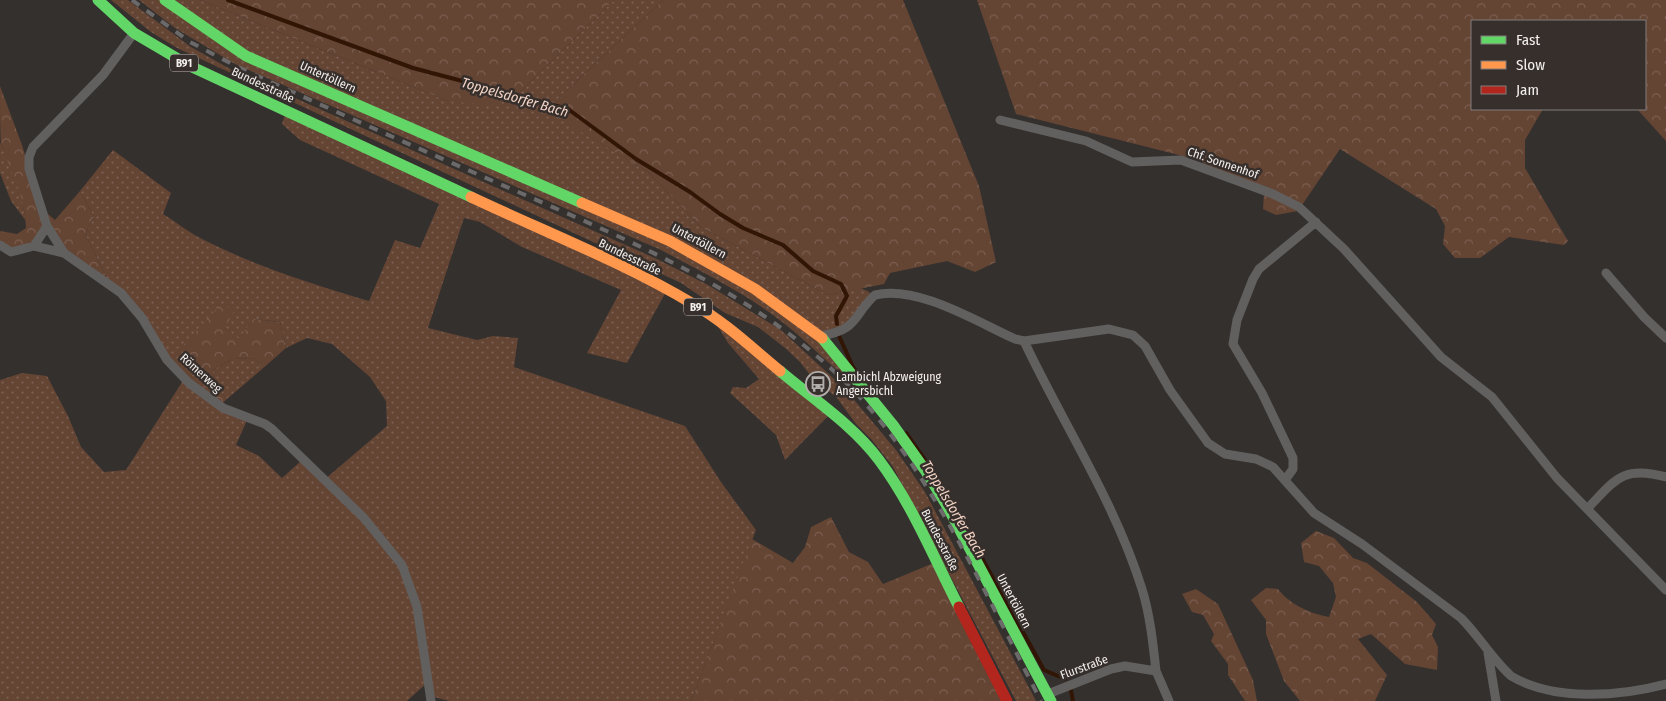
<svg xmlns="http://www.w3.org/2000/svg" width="1666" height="701" font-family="'Fira Sans Condensed',sans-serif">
	<defs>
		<pattern id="grass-dots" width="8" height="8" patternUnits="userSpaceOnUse" patternTransform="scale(1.25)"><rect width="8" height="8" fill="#644433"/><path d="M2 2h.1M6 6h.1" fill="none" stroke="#7b5f51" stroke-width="1.8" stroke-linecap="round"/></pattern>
		<pattern id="forest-crowns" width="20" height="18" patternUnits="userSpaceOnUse" patternTransform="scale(1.25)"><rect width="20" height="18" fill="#644433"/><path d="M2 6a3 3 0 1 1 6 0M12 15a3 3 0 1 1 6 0" fill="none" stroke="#7b5f51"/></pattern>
	</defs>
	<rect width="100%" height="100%" fill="#34302e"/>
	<path fill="url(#grass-dots)" fill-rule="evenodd" d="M 111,0 L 128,0 L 191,47 L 232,70 L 657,259 L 708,285 L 781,330 L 845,389 L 896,450 L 925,492 L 1036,701 L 1016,701 L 893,467 L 872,440 L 856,424 L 837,398 L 810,375 L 800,362 L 785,348 L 758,327 L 725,313 L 681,283 L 177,48 L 151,32 Z
		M 139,0 L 200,0 L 448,101 L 512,100 L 614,0 L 663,0 L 560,97 L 553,114 L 648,172 L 701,227 L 828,295 L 861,288 L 875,295 L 856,320 L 821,336 L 860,387 C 833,370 812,345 786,325 C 749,295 704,273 661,250 L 235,64 L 175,28 Z
		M 286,111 L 667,290 L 627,363 L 587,353 L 621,290 L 522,247 L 480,222 L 464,218 L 428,328 L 477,340 L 493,336 L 518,338 L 514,367 L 685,426 L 721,482 L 756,530 L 691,701 L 449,701 L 430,696 L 428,682 L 407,701 L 0,701 L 0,380 L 22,373 L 47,376 L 68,416 L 81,447 L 104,472 L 126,470 L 184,379 L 142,318 L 109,282 L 85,234 L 94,217 L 80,191 L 113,150 L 171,193 L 163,214 C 176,222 188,232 202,239 C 255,266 312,284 369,301 L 395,240 L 420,248 L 439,204 L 300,140 L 282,124 ZM 253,319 L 280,322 L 286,348 L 307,338 L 332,344 L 370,377 L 386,401 L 387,426 L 324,480 L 302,460 L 282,478 L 259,456 L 236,445 L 248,418 L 189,383 L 197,362 L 225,328 L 239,340 Z
		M 0,142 L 20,189 L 26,221 L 11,201 L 0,173 Z
		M 711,315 L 831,413 L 785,460 L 776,435 L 730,393 L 733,387 L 746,388 L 759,379 L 728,343 Z
		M 257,358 L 261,370 L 227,399 C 219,390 212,383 213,370 L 232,359 Z"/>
	<path fill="url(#forest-crowns)" d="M 200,0 L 614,0 L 512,100 L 489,105 L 448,101 Z
		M 663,0 L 903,0 L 979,186 L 996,262 L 975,272 L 947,261 L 890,273 L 884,284 L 828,295 L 701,227 L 648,172 L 552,114 L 560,97 Z
		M 977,0 L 1666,0 L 1666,141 L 1637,109 L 1645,109 L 1645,21 L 1472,21 L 1472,109 L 1543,109 L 1525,140 L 1525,168 L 1568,241 L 1564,245 L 1509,237 L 1480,258 L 1455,258 L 1443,244 L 1445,226 L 1436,209 L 1340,149 L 1298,211 L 1276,215 L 1263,209 L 1264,194 L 1195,159 L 1016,114 Z
		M 0,86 L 22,145 L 41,208 L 55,220 L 80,191 L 94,217 L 85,234 L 109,282 L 64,253 L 47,227 C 31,249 27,254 0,245 L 0,231 L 17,234 L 26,228 C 25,196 11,173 1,144 C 0,130 0,102 0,86 Z
		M 220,305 L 235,309 L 225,328 L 239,339 L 253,319 L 280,322 L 286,348 L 261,370 L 257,358 L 232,359 L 213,370 C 212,383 219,390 227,399 L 219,406 L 189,383 L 197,362 L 180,349 Z
		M 831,517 L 849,552 L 868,562 L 883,584 L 936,562 L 1002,701 L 691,701 L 752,539 L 793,563 L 805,547 L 811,527 Z
		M 1316,531 L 1334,538 L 1353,558 L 1367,563 L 1417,602 L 1436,624 L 1432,635 L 1438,647 L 1437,670 L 1405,664 L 1371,634 L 1358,639 L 1387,675 L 1375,701 L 1300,701 L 1284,681 L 1266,634 L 1266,620 L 1251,600 L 1266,588 L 1278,589 C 1289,604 1311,614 1329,617 L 1336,597 L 1333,583 L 1319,566 L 1304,562 L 1301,543 Z
		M 1196,589 L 1218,604 L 1253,680 L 1257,701 L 1245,701 L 1228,675 L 1228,664 L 1211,641 L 1214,634 L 1203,615 L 1192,612 L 1182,594 Z"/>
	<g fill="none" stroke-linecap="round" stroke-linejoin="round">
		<path stroke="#311505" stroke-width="4" d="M 228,0 L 413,68 L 568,109 L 636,159 L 690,192 L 720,214 L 743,228 L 783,245 L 813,271 L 841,284 L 847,296 L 836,316 L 837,324
			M 839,336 L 853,367 L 865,381
			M 906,433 L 925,460
			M 962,522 L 1044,670 L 1065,679
			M 1071,690 L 1073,701"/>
		<path stroke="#61605f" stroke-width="9" d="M 134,33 L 103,75 L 33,147 L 29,157 L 29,169 L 47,226 L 64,253 L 121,293 L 142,318 L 167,360 L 189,383 L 223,408 L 265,424 L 272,429 L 364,518 L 402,565 L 417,607 L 431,701
			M 1000,120 L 1086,141 L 1132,162 L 1181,160 L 1273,194 L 1299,207 L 1344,249 L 1441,357 L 1492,397 L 1557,478 L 1666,590
			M 0,245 L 11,252 L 34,246 L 64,253
			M 34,246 L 47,226
			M 1606,273 L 1644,317 L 1666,338
			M 820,336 C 859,330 852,316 875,295 C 918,285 977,322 1015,339 L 1024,341 L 1109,329 L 1133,335 L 1145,346 L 1170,390 L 1208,443 L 1225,454 L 1256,459 L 1273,467 L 1314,513 L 1362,544 L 1461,618 C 1479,636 1492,659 1511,676 C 1553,701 1617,697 1666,684
			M 1024,341 C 1063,424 1114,500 1142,589 C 1150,615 1153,643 1156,671
			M 1285,480 L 1293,469 L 1293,458 L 1262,393 L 1233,344 L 1237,320 L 1253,279 L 1259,269 L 1316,222
			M 1587,509 C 1615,480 1622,465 1666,477
			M 1488,653 L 1496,701
			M 1048,694 L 1111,669 L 1125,666 L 1156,671 L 1169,701"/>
		<path stroke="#63d668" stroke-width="11" d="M 98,0 L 134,33 L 190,66 L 471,197
			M 165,0 L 246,56 L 582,203
			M 822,338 L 893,425 L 925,470 L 947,506 L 1051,701
			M 780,371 C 813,399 853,425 879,460 C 912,504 934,558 959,607"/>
		<path stroke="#ff974d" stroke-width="11" d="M 471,197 C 543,231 625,263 693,304 C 725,322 752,348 780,371
			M 582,203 L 670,241 L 755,289 L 822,338"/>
		<path stroke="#b3261e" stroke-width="11" d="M 959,607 L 1007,701"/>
		<path stroke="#6b6969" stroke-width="4" stroke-dasharray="9 9" stroke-linecap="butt" d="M 132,0 L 190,42 L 234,65 C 329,109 426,152 523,194 C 641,246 761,295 853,390 C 934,475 987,598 1041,701"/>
	</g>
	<defs>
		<symbol id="bus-ring" viewBox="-11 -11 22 22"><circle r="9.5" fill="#362f2c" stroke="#b1adab" stroke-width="1.5"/><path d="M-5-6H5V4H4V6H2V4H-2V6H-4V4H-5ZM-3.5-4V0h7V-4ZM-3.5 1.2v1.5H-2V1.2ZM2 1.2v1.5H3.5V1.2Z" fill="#b1adab"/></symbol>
	</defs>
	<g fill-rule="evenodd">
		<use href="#bus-ring" x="804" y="370" width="28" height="28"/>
	</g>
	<g text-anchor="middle" stroke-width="5" stroke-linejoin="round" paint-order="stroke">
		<g fill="#362f2c" stroke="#bbb6b4" stroke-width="1">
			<rect x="170" y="54.5" width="28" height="17" rx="4"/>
			<rect x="684" y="298.5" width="28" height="17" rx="4"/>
		</g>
		<g font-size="11" font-weight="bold" fill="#f4f0ee">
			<text x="184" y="67">B91</text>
			<text x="698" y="311">B91</text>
		</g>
		<g font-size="12" fill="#f4f0ee" stroke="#362f2c">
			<text transform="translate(328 77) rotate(24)" y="4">Untertöllern</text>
			<text transform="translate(263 85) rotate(25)" y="4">Bundesstraße</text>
			<text transform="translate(1223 163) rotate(19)" y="4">Chf. Sonnenhof</text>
			<text transform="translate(699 241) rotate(28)" y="4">Untertöllern</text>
			<text transform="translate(630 257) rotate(26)" y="4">Bundesstraße</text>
			<text transform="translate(201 373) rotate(42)" y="4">Römerweg</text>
			<text transform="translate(940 540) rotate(63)" y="4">Bundesstraße</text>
			<text transform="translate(1014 601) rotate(62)" y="4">Untertöllern</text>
			<text transform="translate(1084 667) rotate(-20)" y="4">Flurstraße</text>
		</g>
		<g font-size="12" fill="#f4f0ee" stroke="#362f2c" text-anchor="start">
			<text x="836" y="381">Lambichl Abzweigung<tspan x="836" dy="14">Angersbichl</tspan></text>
		</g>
		<g font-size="14" font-style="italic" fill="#f4d5c5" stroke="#362f2c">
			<text transform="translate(515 97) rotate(16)" y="5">Toppelsdorfer Bach</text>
			<text transform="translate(954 509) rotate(59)" y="5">Toppelsdorfer Bach</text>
		</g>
	</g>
	<rect x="1471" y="20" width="175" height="90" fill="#362f2c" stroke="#827c7a"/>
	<rect x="1481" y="36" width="25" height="8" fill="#63d668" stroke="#827c7a"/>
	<text x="1516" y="45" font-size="15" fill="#f4f0ee">Fast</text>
	<rect x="1481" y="61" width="25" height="8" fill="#ff974d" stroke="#827c7a"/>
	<text x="1516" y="70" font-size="15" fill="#f4f0ee">Slow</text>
	<rect x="1481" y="86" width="25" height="8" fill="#b3261e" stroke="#827c7a"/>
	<text x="1516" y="95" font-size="15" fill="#f4f0ee">Jam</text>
</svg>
